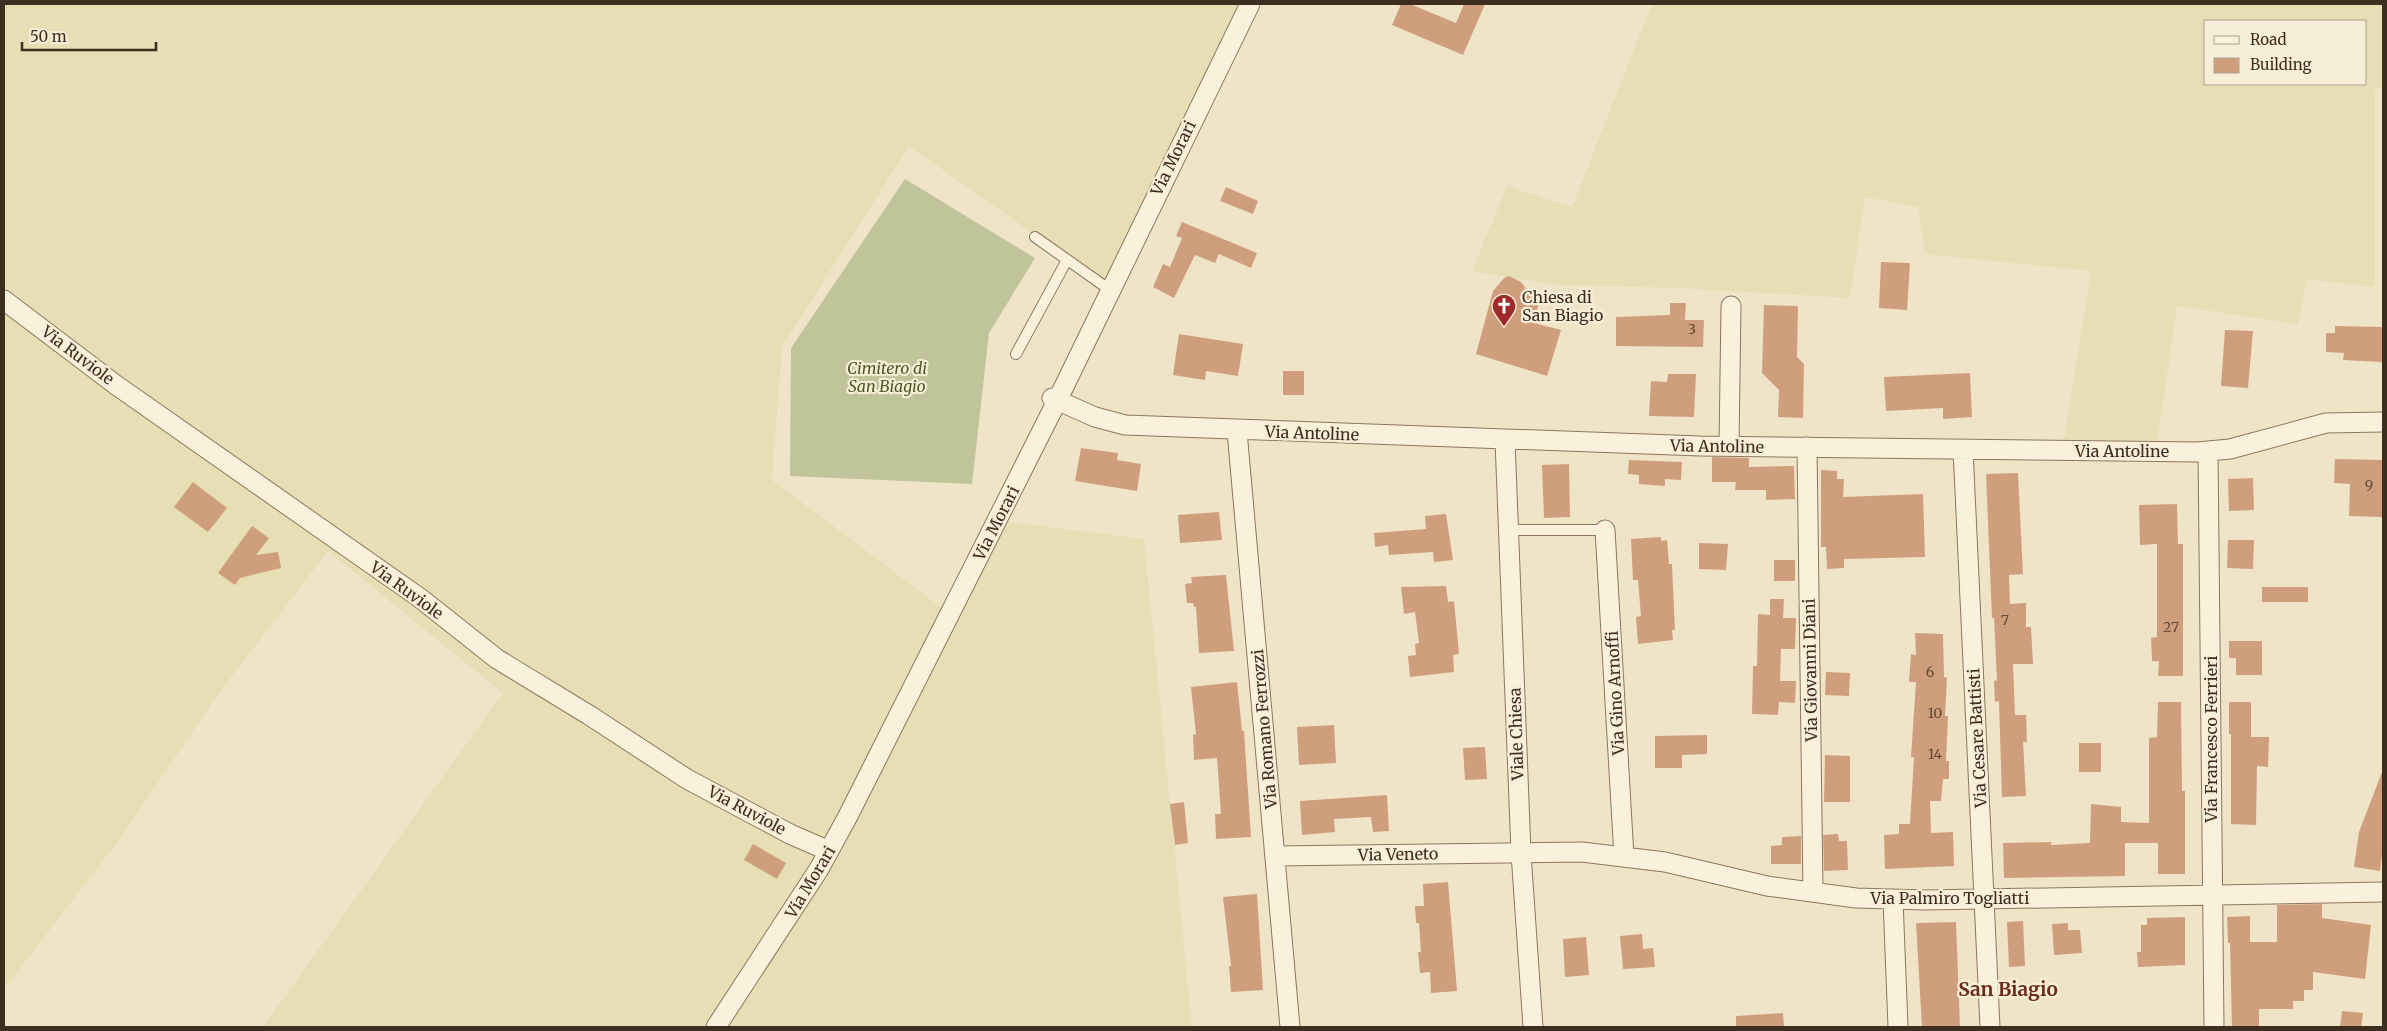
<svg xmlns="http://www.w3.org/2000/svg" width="2387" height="1031" font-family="Merriweather,serif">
	<rect width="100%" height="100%" fill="#f0e4c8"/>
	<path fill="#e6deb5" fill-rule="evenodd" d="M 4,4 L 1248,4 L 1108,286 L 909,146 L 782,347 L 772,480 L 942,608 L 993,520 L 1144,539 L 1192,1027 L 263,1027 L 503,693 L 328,551 L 216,697 L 119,840 L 4,989 Z
		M 1652,4 L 2383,4 L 2383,88 L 2375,89 L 2375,287 L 2307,279 L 2298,324 L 2177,306 L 2156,451 L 2062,453 L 2091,271 L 1925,254 L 1918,207 L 1865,197 L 1850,298 L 1679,288 L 1557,285 L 1472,271 L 1507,186 L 1572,207 ZM 2206,21 L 2366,21 L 2366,84 L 2206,84 Z"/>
	<path fill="#bfc49a" d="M 905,179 L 1035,258 L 989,333 L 972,484 L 790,476 L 791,348 Z"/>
	<path fill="#cf9f7d" d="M 1401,4 L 1410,4 L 1456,23 L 1464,4 L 1485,4 L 1463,55 L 1392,25 Z
		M 1226,187 L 1258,201 L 1253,214 L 1220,201 Z
		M 1182,222 L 1257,253 L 1251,268 L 1219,254 L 1215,263 L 1195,255 L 1174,298 L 1153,287 L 1163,264 L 1170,267 L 1182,238 L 1176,236 Z
		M 1881,262 L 1910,263 L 1907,310 L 1879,308 Z
		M 1509,276 L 1521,282 L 1529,293 L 1540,298 L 1534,323 L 1561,330 L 1547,376 L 1476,354 L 1493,291 L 1504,278 Z
		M 1670,303 L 1686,303 L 1685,320 L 1704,320 L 1703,347 L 1616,346 L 1616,317 L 1670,315 Z
		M 1764,305 L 1798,306 L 1797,357 L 1804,364 L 1803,418 L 1778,417 L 1779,390 L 1762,373 Z
		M 2335,326 L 2383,327 L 2383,362 L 2343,360 L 2344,353 L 2326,352 L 2326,333 L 2335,333 Z
		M 2225,330 L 2253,331 L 2248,388 L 2221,386 Z
		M 1179,334 L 1243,344 L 1238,376 L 1206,371 L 1205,380 L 1173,375 Z
		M 1283,371 L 1304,371 L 1304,395 L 1283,395 Z
		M 1970,373 L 1972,417 L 1943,419 L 1943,408 L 1886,411 L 1884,377 Z
		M 1668,374 L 1696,374 L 1694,417 L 1649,416 L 1651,381 L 1667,382 Z
		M 1081,448 L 1118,453 L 1117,460 L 1141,464 L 1137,491 L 1075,481 Z
		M 1712,457 L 1749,458 L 1749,467 L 1794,466 L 1795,499 L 1766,500 L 1766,490 L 1735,490 L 1736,482 L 1712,482 Z
		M 2335,459 L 2383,460 L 2383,517 L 2349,516 L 2350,484 L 2334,483 Z
		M 1629,460 L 1682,462 L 1681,480 L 1665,479 L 1665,486 L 1639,484 L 1639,475 L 1628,474 Z
		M 1569,464 L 1570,517 L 1544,518 L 1542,465 Z
		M 1821,470 L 1837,471 L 1837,479 L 1844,479 L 1843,497 L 1923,494 L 1925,557 L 1844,559 L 1844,568 L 1827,569 L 1826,547 L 1821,547 Z
		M 2018,473 L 2023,574 L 2009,575 L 2010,604 L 2026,603 L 2026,627 L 2031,627 L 2033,664 L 2013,664 L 2015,715 L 2026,715 L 2027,742 L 2023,742 L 2026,796 L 2002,797 L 1999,701 L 1995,702 L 1994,681 L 1997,680 L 1994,618 L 1992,618 L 1986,474 Z
		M 2253,478 L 2254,510 L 2229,511 L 2228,479 Z
		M 193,482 L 227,508 L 208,532 L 174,507 Z
		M 2177,504 L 2178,544 L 2183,544 L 2183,676 L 2158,676 L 2159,661 L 2152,661 L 2151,638 L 2157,637 L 2157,544 L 2140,545 L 2139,505 Z
		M 1219,512 L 1222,540 L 1180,543 L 1178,515 Z
		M 1446,514 L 1453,560 L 1434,562 L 1433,552 L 1389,555 L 1388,545 L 1375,547 L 1374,533 L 1426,529 L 1425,516 Z
		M 252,526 L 269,538 L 256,555 L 278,552 L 281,568 L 240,578 L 235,585 L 218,573 Z
		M 1661,537 L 1661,541 L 1667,540 L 1669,564 L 1672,564 L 1675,630 L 1672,630 L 1673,640 L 1638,644 L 1636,617 L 1641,616 L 1638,580 L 1633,580 L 1631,539 Z
		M 2228,540 L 2254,540 L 2253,569 L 2227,568 Z
		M 1699,543 L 1728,544 L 1726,570 L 1699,569 Z
		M 1774,560 L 1795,560 L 1795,581 L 1774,581 Z
		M 1226,575 L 1234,651 L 1199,653 L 1196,607 L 1194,607 L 1193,603 L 1187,603 L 1185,584 L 1192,583 L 1191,577 Z
		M 1446,586 L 1448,602 L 1454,601 L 1459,654 L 1453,655 L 1454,672 L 1410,677 L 1408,656 L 1416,655 L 1415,644 L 1419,643 L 1415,612 L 1404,614 L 1401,587 Z
		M 2262,587 L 2308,587 L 2308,602 L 2262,602 Z
		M 1770,599 L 1784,599 L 1783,618 L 1796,618 L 1795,649 L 1781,649 L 1780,681 L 1796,681 L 1795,703 L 1779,702 L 1778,715 L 1752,714 L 1753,666 L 1757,666 L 1758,614 L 1770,615 Z
		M 1915,633 L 1943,634 L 1944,677 L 1947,678 L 1945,716 L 1948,716 L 1946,761 L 1949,761 L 1949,779 L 1943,779 L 1941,801 L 1930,801 L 1931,833 L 1953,832 L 1954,866 L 1885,869 L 1884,835 L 1899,834 L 1899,824 L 1910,824 L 1914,757 L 1911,757 L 1916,682 L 1909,682 L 1911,654 L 1916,655 Z
		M 2229,641 L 2262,641 L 2262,675 L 2236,675 L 2236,658 L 2229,658 Z
		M 1826,672 L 1850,673 L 1849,696 L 1825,695 Z
		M 1237,682 L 1242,731 L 1244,731 L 1251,837 L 1216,839 L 1215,814 L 1221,814 L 1217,758 L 1194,760 L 1193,735 L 1196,734 L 1191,687 Z
		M 2158,702 L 2181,702 L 2182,791 L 2185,791 L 2185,874 L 2158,874 L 2158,843 L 2125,843 L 2125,876 L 2004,878 L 2003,843 L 2051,842 L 2051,845 L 2090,843 L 2091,804 L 2121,807 L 2121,822 L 2149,823 L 2149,738 L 2157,737 Z
		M 2229,702 L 2251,702 L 2251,737 L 2269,737 L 2268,767 L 2257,766 L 2256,825 L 2231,824 L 2231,734 L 2229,734 Z
		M 1334,725 L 1336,763 L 1299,765 L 1297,727 Z
		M 1707,735 L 1707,754 L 1682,755 L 1682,768 L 1655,768 L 1655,736 Z
		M 2079,743 L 2101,743 L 2101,772 L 2079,772 Z
		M 1485,747 L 1487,779 L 1465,780 L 1463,748 Z
		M 1825,755 L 1850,756 L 1850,802 L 1824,802 Z
		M 2382,772 L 2383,846 L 2380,871 L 2354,867 L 2359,832 Z
		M 1387,795 L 1389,831 L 1373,832 L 1371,817 L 1334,819 L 1335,832 L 1302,835 L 1300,801 Z
		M 1184,802 L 1188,843 L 1175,845 L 1170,804 Z
		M 1838,834 L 1839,841 L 1847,841 L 1848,870 L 1824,871 L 1823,835 Z
		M 1801,836 L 1801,864 L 1771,864 L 1771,846 L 1782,845 L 1782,837 Z
		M 753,844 L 786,863 L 777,879 L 744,860 Z
		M 1448,882 L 1457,991 L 1431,993 L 1430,972 L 1420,973 L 1418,952 L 1421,952 L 1419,923 L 1416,923 L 1415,906 L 1424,906 L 1423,884 Z
		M 1257,894 L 1263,990 L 1231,992 L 1229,966 L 1231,966 L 1223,897 Z
		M 2322,904 L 2322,918 L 2371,925 L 2365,979 L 2313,972 L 2313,990 L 2304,990 L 2304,1001 L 2293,1001 L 2293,1009 L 2259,1009 L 2259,1027 L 2232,1027 L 2230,943 L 2228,943 L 2227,917 L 2250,916 L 2250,942 L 2277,942 L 2277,905 Z
		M 2185,917 L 2185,965 L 2138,967 L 2137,952 L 2141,952 L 2141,925 L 2147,925 L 2147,918 Z
		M 2023,921 L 2025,966 L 2009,967 L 2007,922 Z
		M 1956,922 L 1960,1027 L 1922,1027 L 1916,923 Z
		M 2068,923 L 2068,930 L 2080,930 L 2082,953 L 2054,955 L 2052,924 Z
		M 1642,934 L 1643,949 L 1653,948 L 1655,967 L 1623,969 L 1620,936 Z
		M 1586,937 L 1589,975 L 1565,977 L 1563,939 Z
		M 2342,1011 L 2363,1013 L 2361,1027 L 2340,1027 Z
		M 1783,1013 L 1784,1027 L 1736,1027 L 1736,1016 Z"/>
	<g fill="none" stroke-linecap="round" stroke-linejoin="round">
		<defs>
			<path id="service" d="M 1035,237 L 1110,290
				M 1016,354 L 1067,260
				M 1508,530 L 1605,530"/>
			<path id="minor" d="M 4,300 L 116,385 L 420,598 L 497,659 L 589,715 L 687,779 L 790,834 L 829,851
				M 1052,398 L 1095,417 L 1125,425 L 1700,446 L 2197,452 L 2230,449 L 2326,423 L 2383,422
				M 1237,431 L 1290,1027
				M 1505,440 L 1521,853 L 1533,1027
				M 1729,446 L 1731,306
				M 1807,447 L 1813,892
				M 1963,449 L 1990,1027
				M 2208,451 L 2214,1027
				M 1605,530 L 1624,857
				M 1275,856 L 1582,852 L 1665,862 L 1767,886 L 1856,898 L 1925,900 L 2383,892
				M 1893,899 L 1898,1027
				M 716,1027 L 819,869 L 848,816 L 1057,401 L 1250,4"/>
		</defs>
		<use href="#service" stroke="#8d765c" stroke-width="12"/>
		<use href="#minor" stroke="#8d765c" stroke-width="21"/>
		<use href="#service" stroke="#faf1dc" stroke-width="10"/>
		<use href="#minor" stroke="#faf1dc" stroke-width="19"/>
	</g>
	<defs>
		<symbol id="church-pin" viewBox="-11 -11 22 30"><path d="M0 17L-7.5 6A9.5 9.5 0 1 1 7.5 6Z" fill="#9e2a2b" stroke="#f7eed8"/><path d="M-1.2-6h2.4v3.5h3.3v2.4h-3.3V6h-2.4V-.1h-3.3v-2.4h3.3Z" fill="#fff"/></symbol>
	</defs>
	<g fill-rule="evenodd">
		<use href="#church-pin" x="1490" y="292" width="28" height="38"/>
	</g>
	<g text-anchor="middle" stroke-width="4.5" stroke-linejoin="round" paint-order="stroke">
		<g font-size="14" fill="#624a37">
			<text x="1692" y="334">3</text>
			<text x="2369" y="490">9</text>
			<text x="2005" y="625">7</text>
			<text x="2171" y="632">27</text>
			<text x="1930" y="677">6</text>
			<text x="1935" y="718">10</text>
			<text x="1935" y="759">14</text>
		</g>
		<g font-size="16" fill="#3d2e20" stroke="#f7eed8">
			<text transform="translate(1173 158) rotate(-64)" y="6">Via Morari</text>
			<text transform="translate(78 355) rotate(37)" y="6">Via Ruviole</text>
			<text transform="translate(1312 433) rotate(2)" y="6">Via Antoline</text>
			<text transform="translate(1717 446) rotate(1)" y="6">Via Antoline</text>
			<text x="2122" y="457">Via Antoline</text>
			<text transform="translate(996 523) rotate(-63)" y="6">Via Morari</text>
			<text transform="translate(407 590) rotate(36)" y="6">Via Ruviole</text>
			<text transform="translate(1810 670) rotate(-91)" y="6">Via Giovanni Diani</text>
			<text transform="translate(1615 693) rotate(-93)" y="6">Via Gino Arnoffi</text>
			<text transform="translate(1264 729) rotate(-95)" y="6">Via Romano Ferrozzi</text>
			<text transform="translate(1516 734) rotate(-92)" y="6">Viale Chiesa</text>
			<text transform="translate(1977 738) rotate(-93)" y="6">Via Cesare Battisti</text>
			<text transform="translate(2211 739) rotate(-90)" y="6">Via Francesco Ferrieri</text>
			<text transform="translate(747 810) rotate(28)" y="6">Via Ruviole</text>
			<text transform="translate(1398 854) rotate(-1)" y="6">Via Veneto</text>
			<text transform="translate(810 882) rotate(-59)" y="6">Via Morari</text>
			<text x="1950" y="904">Via Palmiro Togliatti</text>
		</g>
		<g font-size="16" fill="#3d2e20" stroke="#f7eed8" text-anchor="start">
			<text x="1522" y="303">Chiesa di<tspan x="1522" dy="18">San Biagio</tspan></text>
		</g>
		<g font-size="16" font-style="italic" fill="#4d5a26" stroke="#f7eed8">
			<text x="887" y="374">Cimitero di<tspan x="887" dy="18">San Biagio</tspan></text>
		</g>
		<g font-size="19" font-weight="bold" fill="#6b2e1e" stroke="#f7eed8">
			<text x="2008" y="996">San Biagio</text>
		</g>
	</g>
	<rect width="2387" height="1031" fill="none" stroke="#3d2e20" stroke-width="10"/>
	<rect x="2204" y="20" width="162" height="65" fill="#f7eed8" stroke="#ada18e"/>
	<rect x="2214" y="36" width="25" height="8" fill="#faf1dc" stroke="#ada18e"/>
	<text x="2250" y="45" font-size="15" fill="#3d2e20">Road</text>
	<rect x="2214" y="58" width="25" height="15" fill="#cf9f7d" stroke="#ada18e"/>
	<text x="2250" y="70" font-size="15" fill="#3d2e20">Building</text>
	<path d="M22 42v8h134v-8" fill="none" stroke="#3d2e20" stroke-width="2.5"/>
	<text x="30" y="42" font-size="15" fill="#3d2e20" stroke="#f7eed8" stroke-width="4" paint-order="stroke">50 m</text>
</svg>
